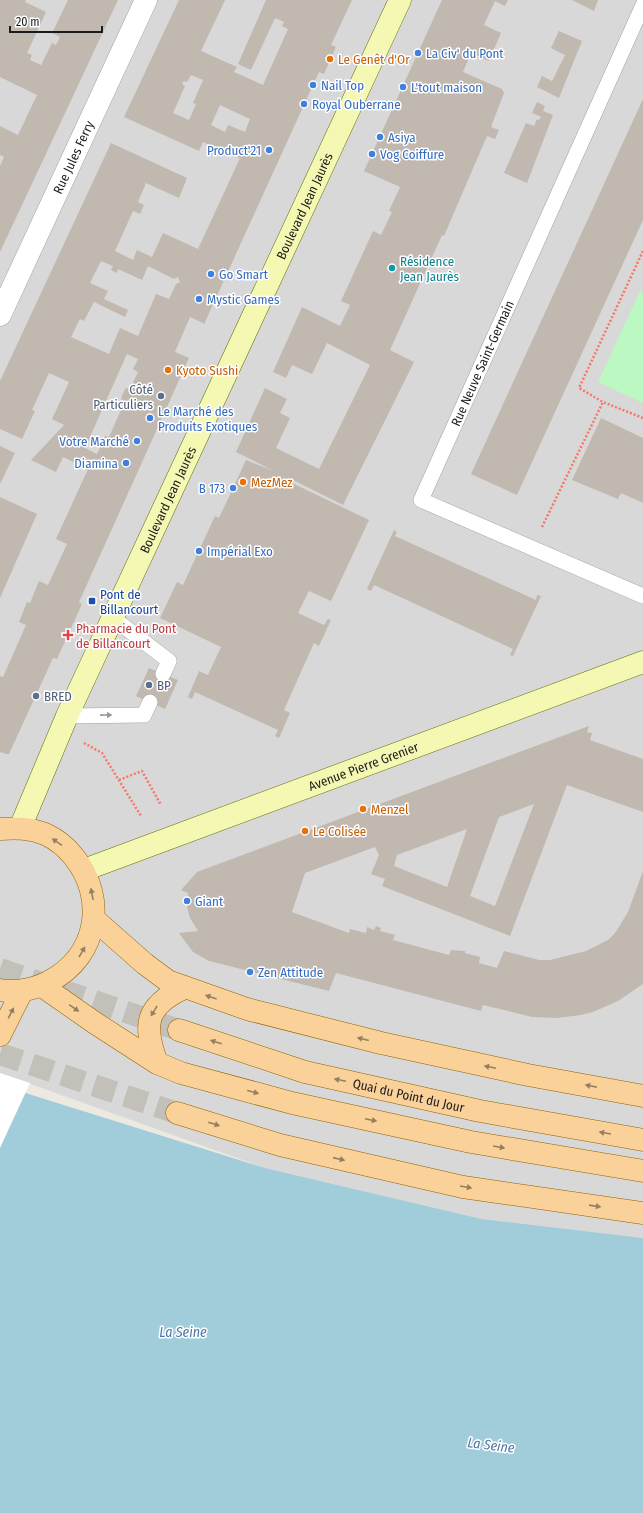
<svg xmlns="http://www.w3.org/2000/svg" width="643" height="1513" font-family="'Fira Sans Condensed',sans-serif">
	<rect width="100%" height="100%" fill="#ece9e0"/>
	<path fill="#d9d8d8" d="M 0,0 L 643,0 L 643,1238 L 482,1219 L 265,1168 L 0,1073 Z"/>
	<path fill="#bcf8c1" d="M 640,291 L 643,292 L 643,403 L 598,382 Z"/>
	<path fill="#a1cdda" d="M 0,1085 L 265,1168 L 482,1219 L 643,1238 L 643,1513 L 0,1513 Z"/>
	<path fill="#fff" d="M 0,1073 L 30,1083 L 0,1148 Z"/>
	<path fill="#c1b8b0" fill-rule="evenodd" d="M 0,0 L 26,0 L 25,2 L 46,12 L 27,53 L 32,55 L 30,60 L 41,65 L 52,43 L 56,45 L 60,37 L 52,33 L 68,0 L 118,0 L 0,252 L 0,166 L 4,157 L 0,155 L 0,126 L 18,135 L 37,95 L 0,77 Z
		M 179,0 L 225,0 L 201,51 L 237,67 L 234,72 L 263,85 L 288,29 L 282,26 L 284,22 L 275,18 L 251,70 L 238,64 L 266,0 L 352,0 L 331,45 L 336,47 L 324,74 L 319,72 L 313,85 L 205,322 L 205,324 L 190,317 L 175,352 L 189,358 L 79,602 L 82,604 L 57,659 L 53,658 L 9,754 L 6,754 L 0,752 L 0,676 L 3,677 L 26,625 L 19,622 L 27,602 L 30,603 L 39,581 L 48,585 L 67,544 L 56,539 L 88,469 L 63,457 L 56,472 L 31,460 L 64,425 L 52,419 L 69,382 L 49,373 L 32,410 L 35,411 L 22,439 L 0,429 L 0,381 L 111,143 L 187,178 L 179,198 L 146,183 L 138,202 L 144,205 L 140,214 L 133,211 L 115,251 L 133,260 L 137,250 L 152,257 L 163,233 L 198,249 L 240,158 L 203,142 L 199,151 L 124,117 ZM 191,75 L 203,80 L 193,103 L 196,104 L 189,120 L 173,113 L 185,86 L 182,84 L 184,81 L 187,82 ZM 220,105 L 250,119 L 245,132 L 228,125 L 225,132 L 211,125 ZM 101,261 L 113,266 L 111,270 L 117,273 L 118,269 L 142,280 L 148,266 L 174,279 L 178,277 L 180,282 L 176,284 L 169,299 L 156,294 L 138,336 L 120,328 L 109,354 L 71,337 L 80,319 L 84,321 L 94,302 L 125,317 L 128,310 L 104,299 L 108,291 L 90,283 ZM 127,354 L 138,359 L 133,369 L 138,372 L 130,389 L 126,388 L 124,391 L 121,399 L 125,401 L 109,437 L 105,436 L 97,454 L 85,448 Z
		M 442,0 L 508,0 L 505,6 L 495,1 L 484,25 L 501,33 L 489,61 L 471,53 L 463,72 L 502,89 L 504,93 L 491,127 L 499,130 L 495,139 L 487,136 L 444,236 L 442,235 L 390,350 L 414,362 L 343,505 L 291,479 L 290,482 L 369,520 L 331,601 L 309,591 L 298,613 L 324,625 L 328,619 L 331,620 L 319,646 L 314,643 L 284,710 L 290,713 L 279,738 L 275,736 L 278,730 L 195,692 L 192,699 L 188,697 L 199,671 L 208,675 L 221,647 L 160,618 L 177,582 L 183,585 L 215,516 L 219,518 L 246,460 L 274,471 L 236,452 L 265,388 L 287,399 L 280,413 L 290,418 L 276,448 L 319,469 L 370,365 L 327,343 L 312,374 L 292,365 L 286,378 L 273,372 L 302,307 L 340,326 L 350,305 L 341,301 L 373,231 L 381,235 L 392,212 L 389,211 L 400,187 L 364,171 Z
		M 572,0 L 598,0 L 594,11 Z
		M 559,31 L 582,41 L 559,98 L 537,87 L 542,76 L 552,81 L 565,55 L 551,48 Z
		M 643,99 L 643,220 L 517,495 L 471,474 Z
		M 537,102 L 545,106 L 543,111 L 553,115 L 527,183 L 504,173 L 526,123 L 534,126 L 537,119 L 539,120 L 541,117 L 532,113 Z
		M 601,418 L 643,438 L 643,503 L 621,493 L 618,499 L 572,480 Z
		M 0,446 L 15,453 L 0,484 Z
		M 0,497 L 37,514 L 0,598 Z
		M 394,530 L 397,532 L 395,536 L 536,600 L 537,595 L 541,596 L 513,656 L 510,655 L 513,649 L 374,585 L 371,591 L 367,589 Z
		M 149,668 L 178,680 L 165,709 L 136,696 Z
		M 589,726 L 587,732 L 592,733 L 590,740 L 643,759 L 643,812 L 567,785 L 510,936 L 382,886 L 385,879 L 371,874 L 379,855 L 375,847 L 305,873 L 292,912 L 349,933 L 350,929 L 366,933 L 367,927 L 374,930 L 376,926 L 381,928 L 380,931 L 395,935 L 393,940 L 449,955 L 451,950 L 465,951 L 465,953 L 480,957 L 479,963 L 497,968 L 504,951 L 539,960 L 550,960 L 586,951 L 608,940 L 615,933 L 628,912 L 643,871 L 643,984 L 618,1001 L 593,1012 L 581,1015 L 557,1018 L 532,1017 L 483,1005 L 481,1011 L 336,973 L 329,991 L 209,961 L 193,952 L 179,933 L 198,931 L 190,918 L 187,907 L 188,893 L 181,890 L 197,872 ZM 534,804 L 495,906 L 470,896 L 499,817 ZM 467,829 L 447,887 L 394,866 L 397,855 Z"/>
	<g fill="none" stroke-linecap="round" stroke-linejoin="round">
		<path stroke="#c2c0b9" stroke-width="22" stroke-dasharray="22 11" stroke-linecap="butt" d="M 0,969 L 179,1030
			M 0,1054 L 177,1113"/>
		<defs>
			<path id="lane" d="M 643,5 L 421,500 L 643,596
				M 113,618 L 169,661 L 163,674
				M 67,716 L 144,715 L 150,702"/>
			<g id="street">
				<path id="s1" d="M 0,315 L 146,0"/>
			</g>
			<g id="secondary">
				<path id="s2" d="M 20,828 L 67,716 L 400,0"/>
				<path id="s3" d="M 84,870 L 643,662"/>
			</g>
			<g id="primary">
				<path d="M 0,829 C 16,828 30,828 45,834 C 56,839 67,848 74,857 C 107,898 98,956 50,981 C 36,989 17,993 0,990"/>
				<path d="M 94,919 L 145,964 L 168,981 L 247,1009 L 381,1043 L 528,1075 L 643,1096"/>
				<path d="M 42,986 L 95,1023 L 157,1063 L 181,1073 L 292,1103 L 471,1142 L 643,1171"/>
				<path id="s4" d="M 179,1030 L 305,1072 L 480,1111 L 643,1140"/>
				<path d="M 0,1035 L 22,991"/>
				<path d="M 157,1063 C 143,1025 145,1006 184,988"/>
				<path d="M 177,1113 L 280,1145 L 463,1187 L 643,1213"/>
			</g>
		</defs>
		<use href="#lane" stroke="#a2a2a2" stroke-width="16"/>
		<use href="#street" stroke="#a2a2a2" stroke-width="23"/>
		<use href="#secondary" stroke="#616e06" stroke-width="23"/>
		<use href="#primary" stroke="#8f6202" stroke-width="23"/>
		<path stroke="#f77767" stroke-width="2.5" stroke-dasharray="2 2" stroke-linecap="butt" d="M 643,251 L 579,388 L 603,402 L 643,418
			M 542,527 L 603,402
			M 84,743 L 102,753 L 141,816
			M 119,780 L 142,771 L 161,805"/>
		<use href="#lane" stroke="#fff" stroke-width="15"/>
		<use href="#street" stroke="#fff" stroke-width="22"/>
		<use href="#secondary" stroke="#f4f8b3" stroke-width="22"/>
		<use href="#primary" stroke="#fad198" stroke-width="22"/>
	</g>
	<defs><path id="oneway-solid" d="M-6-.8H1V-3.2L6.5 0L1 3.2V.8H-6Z"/></defs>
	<use fill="#989898" href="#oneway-solid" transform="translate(106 715) rotate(-1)"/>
	<g fill="#967f60">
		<use href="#oneway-solid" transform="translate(57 842) rotate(-146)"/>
		<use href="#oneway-solid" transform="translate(92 894) rotate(-101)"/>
		<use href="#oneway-solid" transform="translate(82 952) rotate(-60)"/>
		<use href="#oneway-solid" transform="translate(211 997) rotate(-161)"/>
		<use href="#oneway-solid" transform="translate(74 1008) rotate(35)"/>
		<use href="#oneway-solid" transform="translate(154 1011) rotate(121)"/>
		<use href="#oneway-solid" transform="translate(11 1013) rotate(-63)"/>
		<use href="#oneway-solid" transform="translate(363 1039) rotate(-166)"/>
		<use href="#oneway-solid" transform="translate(216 1042) rotate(-162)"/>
		<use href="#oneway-solid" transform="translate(490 1067) rotate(-168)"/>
		<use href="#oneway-solid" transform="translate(340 1080) rotate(-168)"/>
		<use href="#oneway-solid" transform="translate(591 1086) rotate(-169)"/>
		<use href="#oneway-solid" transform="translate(253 1092) rotate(15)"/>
		<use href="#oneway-solid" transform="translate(371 1120) rotate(12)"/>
		<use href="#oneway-solid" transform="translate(214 1124) rotate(18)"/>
		<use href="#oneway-solid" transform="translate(605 1133) rotate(-170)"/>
		<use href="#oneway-solid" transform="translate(499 1147) rotate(10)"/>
		<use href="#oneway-solid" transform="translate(339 1159) rotate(13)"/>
		<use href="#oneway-solid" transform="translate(466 1187) rotate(10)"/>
		<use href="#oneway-solid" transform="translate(595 1206) rotate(8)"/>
	</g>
	<g fill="#3f7fe0" stroke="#fff" stroke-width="1.5">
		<circle cx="418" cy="53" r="4"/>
		<circle cx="313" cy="85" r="4"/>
		<circle cx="403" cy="87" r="4"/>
		<circle cx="304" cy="104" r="4"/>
		<circle cx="380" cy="137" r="4"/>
		<circle cx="269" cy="150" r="4"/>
		<circle cx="372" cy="154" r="4"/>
		<circle cx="211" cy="274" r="4"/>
		<circle cx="199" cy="299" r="4"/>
		<circle cx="150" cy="418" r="4"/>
		<circle cx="137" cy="441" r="4"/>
		<circle cx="126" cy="463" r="4"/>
		<circle cx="233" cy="488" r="4"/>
		<circle cx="199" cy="551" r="4"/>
		<circle cx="187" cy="901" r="4"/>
		<circle cx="250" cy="972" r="4"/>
	</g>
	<g fill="#e8710a" stroke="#fff" stroke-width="1.5">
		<circle cx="330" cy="59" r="4"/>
		<circle cx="168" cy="370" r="4"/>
		<circle cx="243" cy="482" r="4"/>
		<circle cx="363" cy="809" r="4"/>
		<circle cx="305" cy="831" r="4"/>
	</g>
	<circle fill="#0f9aa8" stroke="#fff" stroke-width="1.5" cx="392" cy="268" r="4"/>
	<g fill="#5c6f8a" stroke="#fff" stroke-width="1.5">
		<circle cx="161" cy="396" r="4"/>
		<circle cx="149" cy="685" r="4"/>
		<circle cx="36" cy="696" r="4"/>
	</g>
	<rect fill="#1a4fb4" stroke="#fff" stroke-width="1.5" x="88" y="597" width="8" height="8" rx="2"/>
	<path fill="#e0444e" stroke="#fff" stroke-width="1.5" d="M66 629h4v4h4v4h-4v4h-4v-4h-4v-4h4z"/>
	<g text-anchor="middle" stroke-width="3" stroke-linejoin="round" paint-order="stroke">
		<g font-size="13" fill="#366cbe" stroke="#fff" text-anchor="start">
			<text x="426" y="58">La Civ' du Pont</text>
			<text x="321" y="90">Nail Top</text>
			<text x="411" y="92">L'tout maison</text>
			<text x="312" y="109">Royal Ouberrane</text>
			<text x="388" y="142">Asiya</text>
			<text x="261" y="155" text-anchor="end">Product'21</text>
			<text x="380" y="159">Vog Coiffure</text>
			<text x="219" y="279">Go Smart</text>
			<text x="207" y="304">Mystic Games</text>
			<text x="158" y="416">Le Marché des<tspan x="158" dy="15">Produits Exotiques</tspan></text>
			<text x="129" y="446" text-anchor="end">Votre Marché</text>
			<text x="118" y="468" text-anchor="end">Diamina</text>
			<text x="225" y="493" text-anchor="end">B 173</text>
			<text x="207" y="556">Impérial Exo</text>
			<text x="195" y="906">Giant</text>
			<text x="258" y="977">Zen Attitude</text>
		</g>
		<g font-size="13" fill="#c56008" stroke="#fff" text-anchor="start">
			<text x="338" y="64">Le Genêt d'Or</text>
			<text x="176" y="375">Kyoto Sushi</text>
			<text x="251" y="487">MezMez</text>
			<text x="371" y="814">Menzel</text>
			<text x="313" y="836">Le Colisée</text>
		</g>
		<g font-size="13" fill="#1b1b1b" stroke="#fff">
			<text dy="5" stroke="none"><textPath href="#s1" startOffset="174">Rue Jules Ferry</textPath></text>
			<text dy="5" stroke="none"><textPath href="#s2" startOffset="684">Boulevard Jean Jaurès</textPath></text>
			<text transform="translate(482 363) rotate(-66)" y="5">Rue Neuve Saint-Germain</text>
			<text dy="5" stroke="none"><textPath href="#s2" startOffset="360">Boulevard Jean Jaurès</textPath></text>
			<text dy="5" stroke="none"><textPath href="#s3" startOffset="298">Avenue Pierre Grenier</textPath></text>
			<text dy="5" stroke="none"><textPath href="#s4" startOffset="239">Quai du Point du Jour</textPath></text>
		</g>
		<g font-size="13" fill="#0d838f" stroke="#fff" text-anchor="start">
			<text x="400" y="266">Résidence<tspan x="400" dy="15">Jean Jaurès</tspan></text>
		</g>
		<g font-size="13" fill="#4e5e75" stroke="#fff" text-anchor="start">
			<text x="153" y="394" text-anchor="end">Côté<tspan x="153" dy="15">Particuliers</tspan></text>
			<text x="157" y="690">BP</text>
			<text x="44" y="701">BRED</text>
		</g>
		<g font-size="13" fill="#164399" stroke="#fff" text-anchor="start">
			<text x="100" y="599">Pont de<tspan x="100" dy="15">Billancourt</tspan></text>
		</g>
		<g font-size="13" fill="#be3a42" stroke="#fff" text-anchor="start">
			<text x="76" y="633">Pharmacie du Pont<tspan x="76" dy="15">de Billancourt</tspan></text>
		</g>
		<g font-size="14" font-style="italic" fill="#4a78a8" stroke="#fff">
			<text x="183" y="1337">La Seine</text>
			<text transform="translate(491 1445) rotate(7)" y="5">La Seine</text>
		</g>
	</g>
	<path d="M10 26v6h92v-6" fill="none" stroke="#1b1b1b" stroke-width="2"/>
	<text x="16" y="26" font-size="12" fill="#1b1b1b" stroke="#ffffff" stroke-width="3" paint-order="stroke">20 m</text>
</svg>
